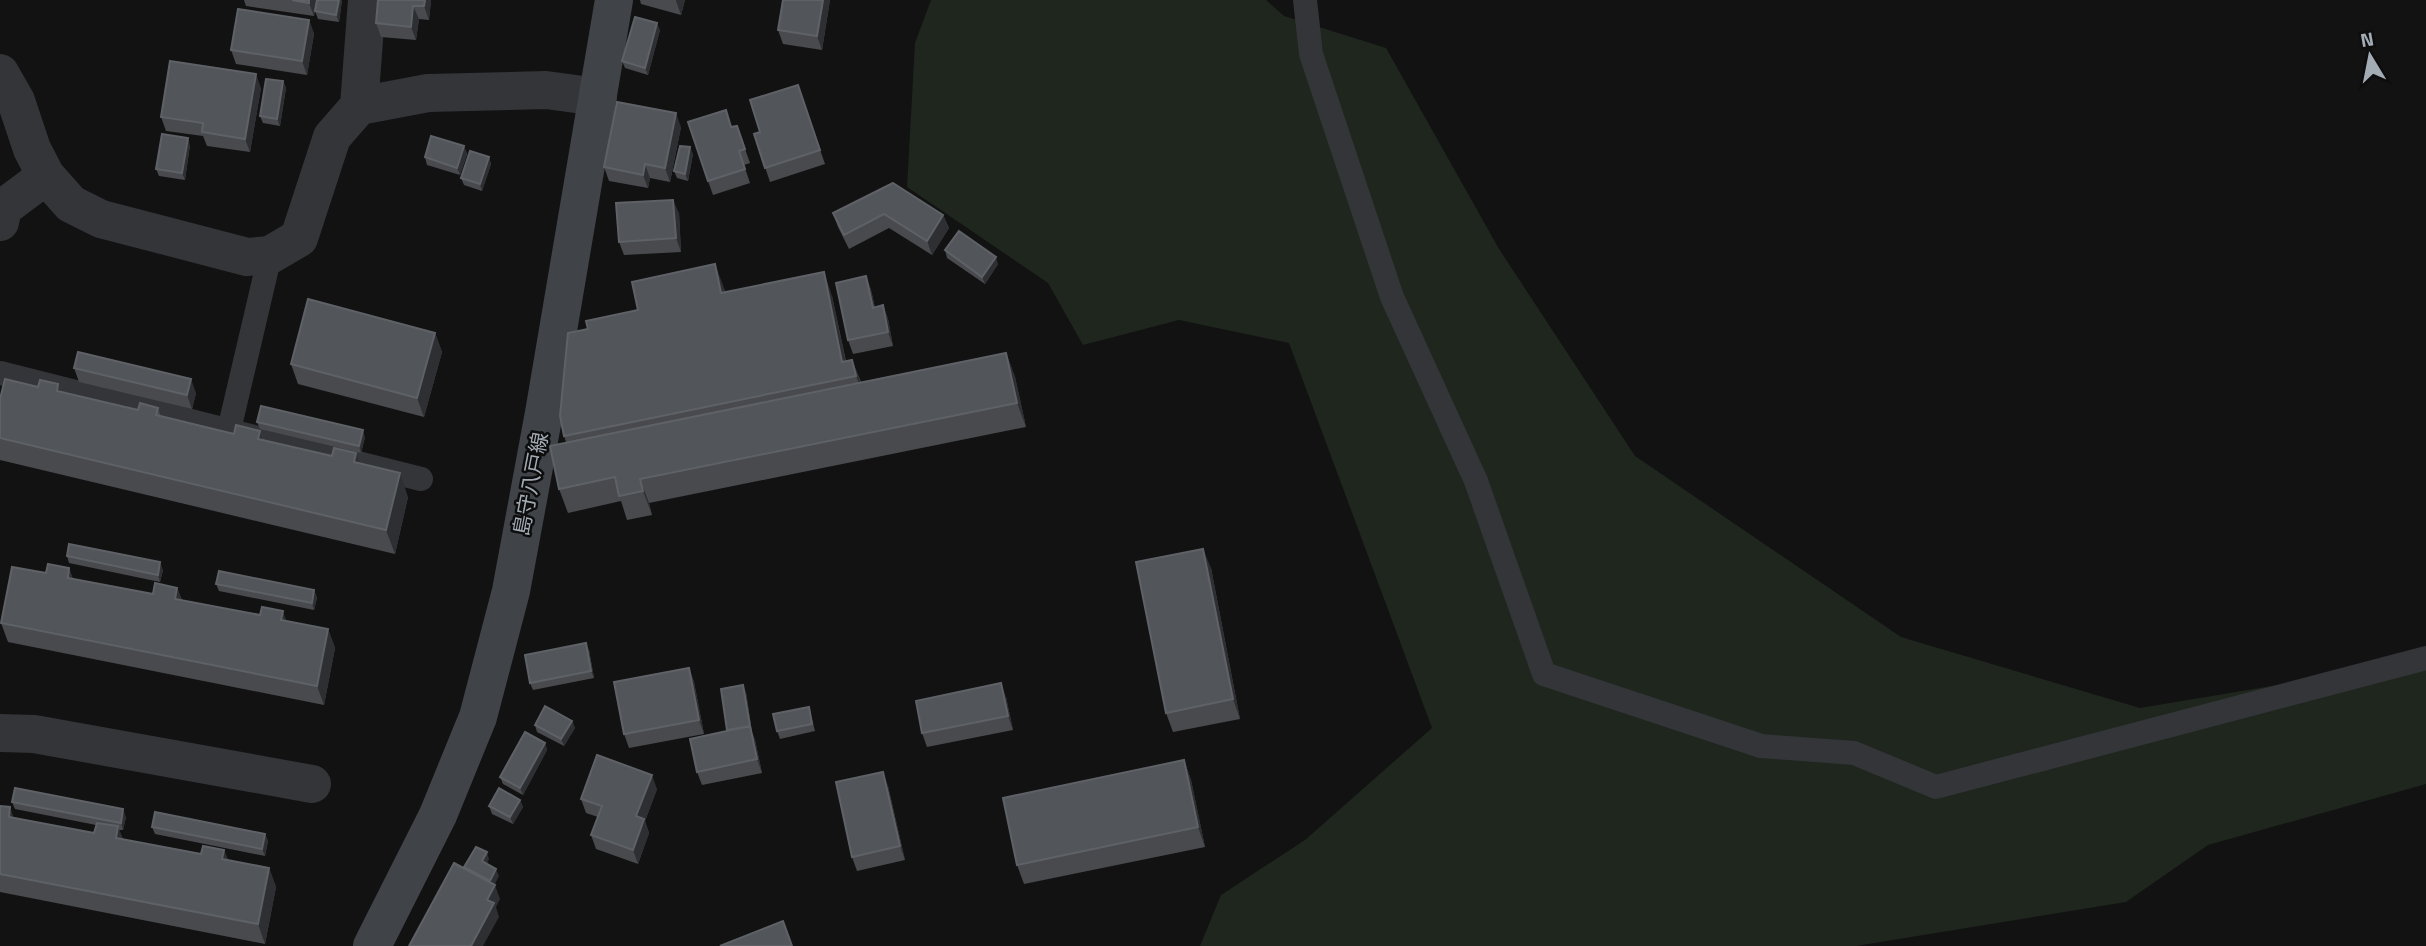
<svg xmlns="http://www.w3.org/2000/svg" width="2426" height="946" font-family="'Titillium Web','Noto Sans JP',sans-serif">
	<rect width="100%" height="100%" fill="#121213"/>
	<path fill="#1e261e" d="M 931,0 L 1266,0 L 1284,16 L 1386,48 L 1499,249 L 1635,456 L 1901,637 L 2140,708 L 2426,660 L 2426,784 L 2208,845 L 2126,902 L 1856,946 L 1200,946 L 1221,895 L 1305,840 L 1432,728 L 1289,343 L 1179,320 L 1083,345 L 1048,283 L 907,187 L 915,43 Z"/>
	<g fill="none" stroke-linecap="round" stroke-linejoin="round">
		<path stroke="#333538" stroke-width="24" d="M 1305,0 L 1311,54 L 1392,297 L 1476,481 L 1544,674 L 1761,746 L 1854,753 L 1936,787 L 2426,658
			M 0,373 L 421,479
			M 229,430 L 270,255"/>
		<path stroke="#333538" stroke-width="38" d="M 0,73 L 16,101 L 32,149 L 46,176 L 71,204 L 101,219 L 247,257 L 270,255 L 299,238 L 332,137 L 359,106 L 428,93 L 546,90 L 598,97
			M 359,106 L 367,0
			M 0,222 L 3,208 L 46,176
			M 0,733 L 34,734 L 312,784"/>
		<path stroke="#404448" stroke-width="38" d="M 372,946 L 438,815 L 478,717 L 511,591 L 544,413 L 614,0"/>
	</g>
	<path fill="#484a4e" d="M 244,0 L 317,0 L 314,16 L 246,6 Z
		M 317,0 L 342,0 L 339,22 L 318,19 L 315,11 Z
		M 378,0 L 431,0 L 429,20 L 419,19 L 416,40 L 381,37 L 376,23 Z
		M 640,0 L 685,0 L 681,15 L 641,4 Z
		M 783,0 L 830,0 L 822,50 L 783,44 L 778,30 Z
		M 309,20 L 314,34 L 307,75 L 236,64 L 231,50 Z
		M 660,30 L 648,75 L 625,68 L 622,61 Z
		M 283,81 L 286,88 L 280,126 L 263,123 L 260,116 Z
		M 798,85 L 825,164 L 770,182 L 754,134 L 760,132 Z
		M 261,88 L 250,152 L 207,146 L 203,136 L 166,131 L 161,117 Z
		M 737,126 L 750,163 L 744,165 L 750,183 L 713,195 L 708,181 L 732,127 Z
		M 681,127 L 670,182 L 650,178 L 648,188 L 609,181 L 604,167 Z
		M 190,145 L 185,180 L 159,176 L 156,169 Z
		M 464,146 L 467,154 L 460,175 L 427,165 L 425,157 Z
		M 693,154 L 688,181 L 677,178 L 674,171 Z
		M 489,157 L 491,164 L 482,191 L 464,185 L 461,178 Z
		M 679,213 L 681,252 L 624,255 L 619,242 Z
		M 833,213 L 943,215 L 949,228 L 932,255 L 889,228 L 849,249 L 838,227 Z
		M 945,250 L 998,264 L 985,284 L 947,258 Z
		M 866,276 L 871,290 L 875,307 L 883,305 L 888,319 L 893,346 L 853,354 L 848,340 Z
		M 724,288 L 725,292 L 832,296 L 846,361 L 852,360 L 861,382 L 1006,353 L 1015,377 L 1026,427 L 649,503 L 652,515 L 627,520 L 621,501 L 568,513 L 559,489 L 566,442 L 564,436 L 588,329 L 638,310 Z
		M 435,333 L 442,352 L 424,417 L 298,384 L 291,364 Z
		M 74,368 L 196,393 L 192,409 L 79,382 Z
		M 61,392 L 138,410 L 158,408 L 161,416 L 234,434 L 260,431 L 264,440 L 359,463 L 408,497 L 395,554 L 0,460 L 0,399 Z
		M 257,422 L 365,437 L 361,453 L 260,429 Z
		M 67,556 L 163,570 L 160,582 L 69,563 Z
		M 69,568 L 73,579 L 153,594 L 177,588 L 182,600 L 328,629 L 335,648 L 324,705 L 8,642 L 1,623 L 46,573 Z
		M 1211,568 L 1240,719 L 1173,732 L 1166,713 Z
		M 216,584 L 314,590 L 317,598 L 314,610 L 219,591 Z
		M 589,650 L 594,678 L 533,690 L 530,683 Z
		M 689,668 L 694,682 L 704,734 L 629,748 L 624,734 Z
		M 721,689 L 746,692 L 752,732 L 755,740 L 762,773 L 702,785 L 697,772 L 728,731 Z
		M 1006,697 L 1013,730 L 927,747 L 922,733 Z
		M 809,707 L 815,731 L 780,739 L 777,731 Z
		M 572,721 L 575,728 L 564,746 L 537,732 L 535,725 Z
		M 545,743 L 547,750 L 523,795 L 503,784 L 500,777 Z
		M 1184,760 L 1191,780 L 1205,847 L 1024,884 L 1017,865 Z
		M 888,786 L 905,860 L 857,871 L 852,857 Z
		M 657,789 L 645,821 L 649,833 L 638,864 L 596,849 L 591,835 L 598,817 L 586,813 L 581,799 Z
		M 520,800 L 523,807 L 513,824 L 492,814 L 489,806 Z
		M 12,802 L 126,817 L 123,830 L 119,830 L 123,839 L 201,854 L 224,850 L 228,860 L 269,868 L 276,887 L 265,944 L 0,892 L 0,806 L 14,818 L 94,833 L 96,825 L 15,809 Z
		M 152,827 L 265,834 L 268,841 L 265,856 L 155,834 Z"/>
	<path fill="#2e2f32" d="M 309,0 L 317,0 L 314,16 L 309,3 Z
		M 339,0 L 342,0 L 339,22 L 336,15 Z
		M 425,0 L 431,0 L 429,20 L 424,6 Z
		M 676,0 L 685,0 L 681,15 L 676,1 Z
		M 823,0 L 830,0 L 822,50 L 817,36 Z
		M 413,6 L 419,19 L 416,40 L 411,27 Z
		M 309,20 L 314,34 L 307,75 L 302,61 Z
		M 657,23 L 660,30 L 648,75 L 645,68 Z
		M 256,74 L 261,88 L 250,152 L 245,139 Z
		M 283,81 L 286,88 L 280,126 L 277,119 Z
		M 676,113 L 681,127 L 670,182 L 665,168 Z
		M 188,138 L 190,145 L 185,180 L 182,173 Z
		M 464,146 L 467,154 L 460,175 L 457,168 Z
		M 690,147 L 693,154 L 688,181 L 685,174 Z
		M 489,157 L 491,164 L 482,191 L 480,184 Z
		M 645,164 L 650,178 L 648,188 L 643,175 Z
		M 673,200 L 679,213 L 681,252 L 676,238 Z
		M 943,215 L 949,228 L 932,255 L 927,241 Z
		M 996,257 L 998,264 L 985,284 L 982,277 Z
		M 715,264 L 724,288 L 730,317 L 721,293 Z
		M 824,272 L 832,296 L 849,377 L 842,362 Z
		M 866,276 L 871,290 L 878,322 L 873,308 Z
		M 883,305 L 888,319 L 893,346 L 888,332 Z
		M 435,333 L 442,352 L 424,417 L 417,398 Z
		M 1006,353 L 1015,377 L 1026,427 L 1017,403 Z
		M 852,360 L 861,384 L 865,400 L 856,376 Z
		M 191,379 L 196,393 L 192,409 L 187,395 Z
		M 363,430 L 365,437 L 361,453 L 359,446 Z
		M 260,431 L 269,455 L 258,439 Z
		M 356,453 L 364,477 L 354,462 Z
		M 400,473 L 408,497 L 395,554 L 386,530 Z
		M 640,479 L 649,503 L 652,515 L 643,491 Z
		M 1203,549 L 1211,568 L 1240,719 L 1233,699 Z
		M 160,562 L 163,570 L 160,582 L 158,575 Z
		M 69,568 L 76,588 L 68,578 Z
		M 177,588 L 184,607 L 175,599 Z
		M 314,590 L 317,598 L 314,610 L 312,603 Z
		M 283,611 L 290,631 L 281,620 Z
		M 328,629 L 335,648 L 324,705 L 317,686 Z
		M 586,643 L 589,650 L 594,678 L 591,671 Z
		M 689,668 L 694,682 L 704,734 L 699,720 Z
		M 1001,683 L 1006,697 L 1013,730 L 1008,716 Z
		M 743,685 L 746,692 L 752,732 L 755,740 L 762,773 L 757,759 L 750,726 Z
		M 572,721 L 575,728 L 564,746 L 561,739 Z
		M 545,743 L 547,750 L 523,795 L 520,788 Z
		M 1184,760 L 1191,780 L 1205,847 L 1198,827 Z
		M 883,772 L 888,786 L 905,860 L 900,846 Z
		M 652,775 L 657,789 L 645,821 L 649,833 L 638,864 L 633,850 L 636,816 Z
		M 520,800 L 523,807 L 513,824 L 510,817 Z
		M 10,807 L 17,827 L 9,817 Z
		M 123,809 L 126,817 L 123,830 L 121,823 Z
		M 118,826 L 125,846 L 116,838 Z
		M 265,834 L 268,841 L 265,856 L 262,849 Z
		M 224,850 L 232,869 L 222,859 Z
		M 487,852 L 489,859 L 485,869 L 482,861 Z
		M 269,868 L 276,887 L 265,944 L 258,924 Z
		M 496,869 L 499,876 L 493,888 L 490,881 Z
		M 495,885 L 500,899 L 496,907 L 499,917 L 483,946 L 471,946 L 487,900 Z"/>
	<path fill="#525559" stroke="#5e6267" stroke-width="2" d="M 292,0 L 309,0 L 309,3 Z
		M 317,0 L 339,0 L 336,15 L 315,11 Z
		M 378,0 L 425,0 L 424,6 L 413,6 L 411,27 L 376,23 Z
		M 783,0 L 823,0 L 817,36 L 778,30 Z
		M 238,9 L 309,20 L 302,61 L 231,50 Z
		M 635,17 L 657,23 L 645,68 L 622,61 Z
		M 170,61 L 256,74 L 245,139 L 202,132 L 203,123 L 161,117 Z
		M 266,79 L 283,81 L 277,119 L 260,116 Z
		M 798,85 L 820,150 L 765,168 L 754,134 L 760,132 L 750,100 Z
		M 617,102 L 676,113 L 665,168 L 645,164 L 643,175 L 604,167 Z
		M 726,110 L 731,127 L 737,126 L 745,149 L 739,151 L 745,169 L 708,181 L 688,122 Z
		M 162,134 L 188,138 L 182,173 L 156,169 Z
		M 431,136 L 464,146 L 457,168 L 425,157 Z
		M 680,146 L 690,147 L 685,174 L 674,171 Z
		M 470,151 L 489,157 L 480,184 L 461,178 Z
		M 893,183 L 943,215 L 927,241 L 884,214 L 844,235 L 833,213 Z
		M 673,200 L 676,238 L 619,242 L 616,203 Z
		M 959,231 L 996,257 L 982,277 L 945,250 Z
		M 715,264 L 721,293 L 824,272 L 842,362 L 852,360 L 856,376 L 564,436 L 560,416 L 568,333 L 588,329 L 586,321 L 638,310 L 632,282 Z
		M 866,276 L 873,308 L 883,305 L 888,332 L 848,340 L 836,283 Z
		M 308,299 L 435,333 L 417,398 L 291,364 Z
		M 78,352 L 191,379 L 187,395 L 74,368 Z
		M 1006,353 L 1017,403 L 640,479 L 643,491 L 619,496 L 615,477 L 559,489 L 550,446 Z
		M 5,379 L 38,387 L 40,380 L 58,384 L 57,391 L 138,410 L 140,403 L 158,408 L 156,415 L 234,434 L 236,425 L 260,431 L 258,439 L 332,456 L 334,448 L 356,453 L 354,462 L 400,473 L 386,530 L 0,438 L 0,399 Z
		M 261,406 L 363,430 L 359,446 L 257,422 Z
		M 69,544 L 160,562 L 158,575 L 67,556 Z
		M 1203,549 L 1233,699 L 1166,713 L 1136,562 Z
		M 48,564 L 69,568 L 68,578 L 153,594 L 155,583 L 177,588 L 175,599 L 260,615 L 262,607 L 283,611 L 281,620 L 328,629 L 317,686 L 1,623 L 12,567 L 46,573 Z
		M 219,571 L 314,590 L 312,603 L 216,584 Z
		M 586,643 L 591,671 L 530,683 L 525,655 Z
		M 689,668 L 699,720 L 624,734 L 614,682 Z
		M 1001,683 L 1008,716 L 922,733 L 916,701 Z
		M 743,685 L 750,726 L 727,730 L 721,689 Z
		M 545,706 L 572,721 L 561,739 L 535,725 Z
		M 809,707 L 812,724 L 777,731 L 773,714 Z
		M 750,726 L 757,759 L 697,772 L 690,739 Z
		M 525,732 L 545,743 L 520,788 L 500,777 Z
		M 597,755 L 652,775 L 636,816 L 644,819 L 633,850 L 591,835 L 602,806 L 581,799 Z
		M 1184,760 L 1198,827 L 1017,865 L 1003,798 Z
		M 883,772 L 900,846 L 852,857 L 836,782 Z
		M 15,788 L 123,809 L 121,823 L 12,802 Z
		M 499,788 L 520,800 L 510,817 L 489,806 Z
		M 0,806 L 10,807 L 9,817 L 94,833 L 97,823 L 118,826 L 116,838 L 201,854 L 203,846 L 224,850 L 222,859 L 269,868 L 258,924 L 0,874 Z
		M 155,812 L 265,834 L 262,849 L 152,827 Z
		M 476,847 L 487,852 L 482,861 L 496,869 L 490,881 L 464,867 Z
		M 454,863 L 495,885 L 487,900 L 494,903 L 471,946 L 409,946 Z
		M 783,921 L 792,946 L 720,946 Z"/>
	<g text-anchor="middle" stroke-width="5" stroke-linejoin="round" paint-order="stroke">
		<g font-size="21" fill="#a3acb4" stroke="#0d0d0e">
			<text transform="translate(531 484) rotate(-79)" y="7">島守八戸線</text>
		</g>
	</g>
	<g transform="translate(2370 56) rotate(350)" stroke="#0d0d0e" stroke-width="5" paint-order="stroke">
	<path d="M0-5L12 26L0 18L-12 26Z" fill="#a3acb4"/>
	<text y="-10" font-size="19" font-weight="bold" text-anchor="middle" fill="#a3acb4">N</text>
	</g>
</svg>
